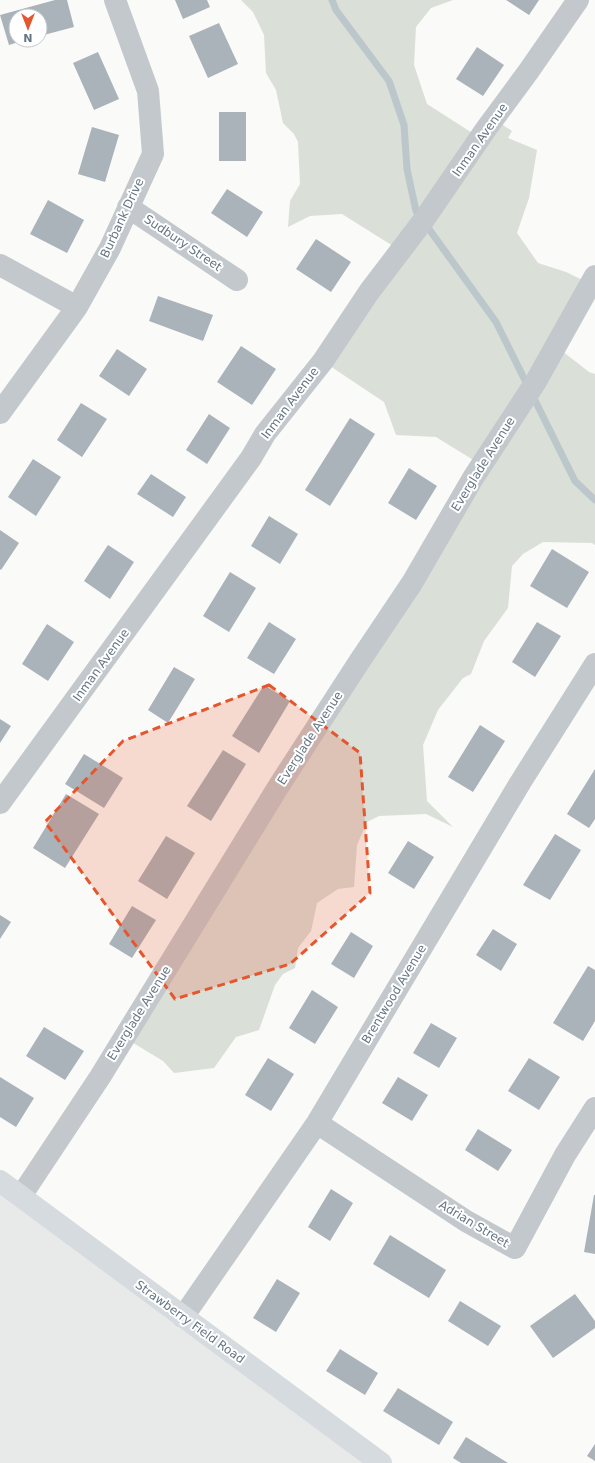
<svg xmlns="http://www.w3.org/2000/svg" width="595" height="1463" font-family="'DejaVu Sans',sans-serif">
	<rect width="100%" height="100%" fill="#fafaf8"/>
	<path fill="#e8e9e9" d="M 0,1180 L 379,1463 L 0,1463 Z"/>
	<path fill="#dadfd7" d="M 241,0 L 453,0 L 431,8 L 416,27 L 414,65 L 427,104 L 477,136 L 497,121 L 512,131 L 508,138 L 537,150 L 529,198 L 517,233 L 538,263 L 566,272 L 591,284 L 557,347 L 589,372 L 595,374 L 595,545 L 592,543 L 543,542 L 523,554 L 512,566 L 508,608 L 484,641 L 471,674 L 463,678 L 438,710 L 423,745 L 427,801 L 453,827 L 426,814 L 379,816 L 367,822 L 357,845 L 354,887 L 338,889 L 317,903 L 311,931 L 298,948 L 295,968 L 283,974 L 275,985 L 259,1030 L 236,1037 L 214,1068 L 174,1073 L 163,1061 L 125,1038 L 475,461 L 436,437 L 396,435 L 384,402 L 324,362 L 393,246 L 342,214 L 310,216 L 288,227 L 290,201 L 300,184 L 298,142 L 294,134 L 283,123 L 276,90 L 266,73 L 264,35 L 253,12 Z"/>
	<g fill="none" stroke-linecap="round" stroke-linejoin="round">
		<path stroke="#bbc7cb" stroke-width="7" d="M 332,0 L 336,10 L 389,81 L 404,125 L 407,169 L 416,211 L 496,322 L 575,481 L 595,500"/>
	</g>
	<path fill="#aab3b9" d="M 55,0 L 67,0 L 74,27 L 40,36 L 40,16 L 16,16 L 16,40 L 25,40 L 9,45 L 0,15 Z
		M 175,0 L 207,0 L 210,7 L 183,19 Z
		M 506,0 L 539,0 L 529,15 Z
		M 219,23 L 238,64 L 208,78 L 189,36 Z
		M 477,47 L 504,65 L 483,96 L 456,79 Z
		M 98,52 L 119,99 L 94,110 L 73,63 Z
		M 219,112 L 246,112 L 246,161 L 219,161 Z
		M 92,127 L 119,135 L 105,182 L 78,174 Z
		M 227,189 L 263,212 L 247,237 L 211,213 Z
		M 48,200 L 84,220 L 67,253 L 30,234 Z
		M 316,239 L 351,262 L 331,292 L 296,269 Z
		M 158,296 L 213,315 L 203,341 L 149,321 Z
		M 241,346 L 276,369 L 252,405 L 217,382 Z
		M 117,349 L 147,369 L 129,396 L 99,376 Z
		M 81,403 L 107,419 L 82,457 L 57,440 Z
		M 209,414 L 230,428 L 207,464 L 186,450 Z
		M 350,418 L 375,434 L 330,506 L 305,490 Z
		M 33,459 L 61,477 L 36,516 L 8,497 Z
		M 409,468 L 437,486 L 416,520 L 388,503 Z
		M 151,474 L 186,497 L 173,517 L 137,494 Z
		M 269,516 L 298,534 L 280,564 L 251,546 Z
		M 0,530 L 19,543 L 1,570 L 0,569 Z
		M 108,545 L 134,562 L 110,599 L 84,581 Z
		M 552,549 L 589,572 L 567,608 L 530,586 Z
		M 230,572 L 256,588 L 229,632 L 203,616 Z
		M 269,622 L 296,639 L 274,674 L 247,658 Z
		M 537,622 L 561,636 L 535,677 L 512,662 Z
		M 47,624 L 74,642 L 48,681 L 22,664 Z
		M 174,667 L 195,679 L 168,723 L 148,710 Z
		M 264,685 L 290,701 L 259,753 L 232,736 Z
		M 0,719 L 11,726 L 0,743 Z
		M 480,725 L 505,741 L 473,792 L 448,777 Z
		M 223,750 L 246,764 L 211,821 L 187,806 Z
		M 84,754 L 123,778 L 104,808 L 65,784 Z
		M 595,769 L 595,819 L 589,828 L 567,814 Z
		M 66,794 L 99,814 L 65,868 L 33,848 Z
		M 555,834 L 581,850 L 550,900 L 523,885 Z
		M 166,836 L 195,853 L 167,899 L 138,881 Z
		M 408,841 L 434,857 L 414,889 L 388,873 Z
		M 132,906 L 156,920 L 132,958 L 109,944 Z
		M 0,915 L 11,922 L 0,939 Z
		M 493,929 L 517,944 L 501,971 L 476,955 Z
		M 351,932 L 373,946 L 354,978 L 331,964 Z
		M 588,966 L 595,970 L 595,1021 L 583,1041 L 553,1023 Z
		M 312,990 L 338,1007 L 315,1044 L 289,1028 Z
		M 431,1023 L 457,1038 L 439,1068 L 413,1053 Z
		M 44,1027 L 84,1051 L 65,1080 L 26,1056 Z
		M 268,1058 L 294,1074 L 271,1111 L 245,1095 Z
		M 529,1058 L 560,1077 L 539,1110 L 508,1091 Z
		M 0,1077 L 34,1098 L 16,1127 L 0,1117 Z
		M 398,1077 L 428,1095 L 412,1121 L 382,1103 Z
		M 478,1129 L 512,1150 L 498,1171 L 465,1150 Z
		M 331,1189 L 353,1203 L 330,1241 L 308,1227 Z
		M 594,1195 L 595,1195 L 595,1254 L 584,1252 Z
		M 390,1235 L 446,1270 L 429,1298 L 373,1264 Z
		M 277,1279 L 300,1293 L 276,1332 L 253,1318 Z
		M 575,1294 L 595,1321 L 595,1328 L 553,1358 L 530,1326 Z
		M 460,1301 L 501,1326 L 488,1346 L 448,1321 Z
		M 340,1349 L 378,1373 L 365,1395 L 326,1371 Z
		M 398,1388 L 453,1422 L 439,1445 L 383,1411 Z
		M 466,1437 L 508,1463 L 461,1463 L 453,1458 Z
		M 595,1444 L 595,1461 L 587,1456 Z"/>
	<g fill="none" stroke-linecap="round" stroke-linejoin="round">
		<path stroke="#c3c8cc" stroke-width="22" d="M 128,207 L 237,280
			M 0,265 L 77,307
			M 0,413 L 77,307 L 110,248 L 153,154 L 148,91 L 115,0
			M 0,803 L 251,458 L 265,434 L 323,361 L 369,292 L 423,221 L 486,129 L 528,72 L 578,0
			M 317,1123 L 466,1221 L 515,1248 L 565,1155 L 595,1108
			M 21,1196 L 100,1077 L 280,784 L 359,662 L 412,583 L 473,478 L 535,383 L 595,276
			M 183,1317 L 317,1123 L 520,783 L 595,664"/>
		<path stroke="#d6dbdf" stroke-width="22" d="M 0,1181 L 381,1463"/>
	</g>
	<path fill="#e4572e" fill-opacity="0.2" stroke="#e4572e" stroke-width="3" stroke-dasharray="8 5" stroke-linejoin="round" d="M 269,685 L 360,753 L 370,893 L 290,964 L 175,999 L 45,822 L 123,741 Z"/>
	<g text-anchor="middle" stroke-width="4" stroke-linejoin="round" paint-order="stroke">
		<g font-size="12" fill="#657683" stroke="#fff">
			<text transform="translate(480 140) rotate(-55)" y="4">Inman Avenue</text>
			<text transform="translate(122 218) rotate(-65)" y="4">Burbank Drive</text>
			<text transform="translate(183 243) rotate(34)" y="4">Sudbury Street</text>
			<text transform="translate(290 403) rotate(-53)" y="4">Inman Avenue</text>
			<text transform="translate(483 464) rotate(-58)" y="4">Everglade Avenue</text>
			<text transform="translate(101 665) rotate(-54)" y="4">Inman Avenue</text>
			<text transform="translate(310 738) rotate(-57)" y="4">Everglade Avenue</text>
			<text transform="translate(394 994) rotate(-59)" y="4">Brentwood Avenue</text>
			<text transform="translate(139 1013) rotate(-58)" y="4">Everglade Avenue</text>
			<text transform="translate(474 1224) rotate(31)" y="4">Adrian Street</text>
			<text transform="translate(190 1322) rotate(36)" y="4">Strawberry Field Road</text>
		</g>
	</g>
	<g transform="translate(28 28) rotate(180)"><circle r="19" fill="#ffffff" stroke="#c1c8cd"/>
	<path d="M0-3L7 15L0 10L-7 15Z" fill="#e4572e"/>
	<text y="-6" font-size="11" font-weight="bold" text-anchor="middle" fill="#657683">N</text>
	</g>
</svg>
